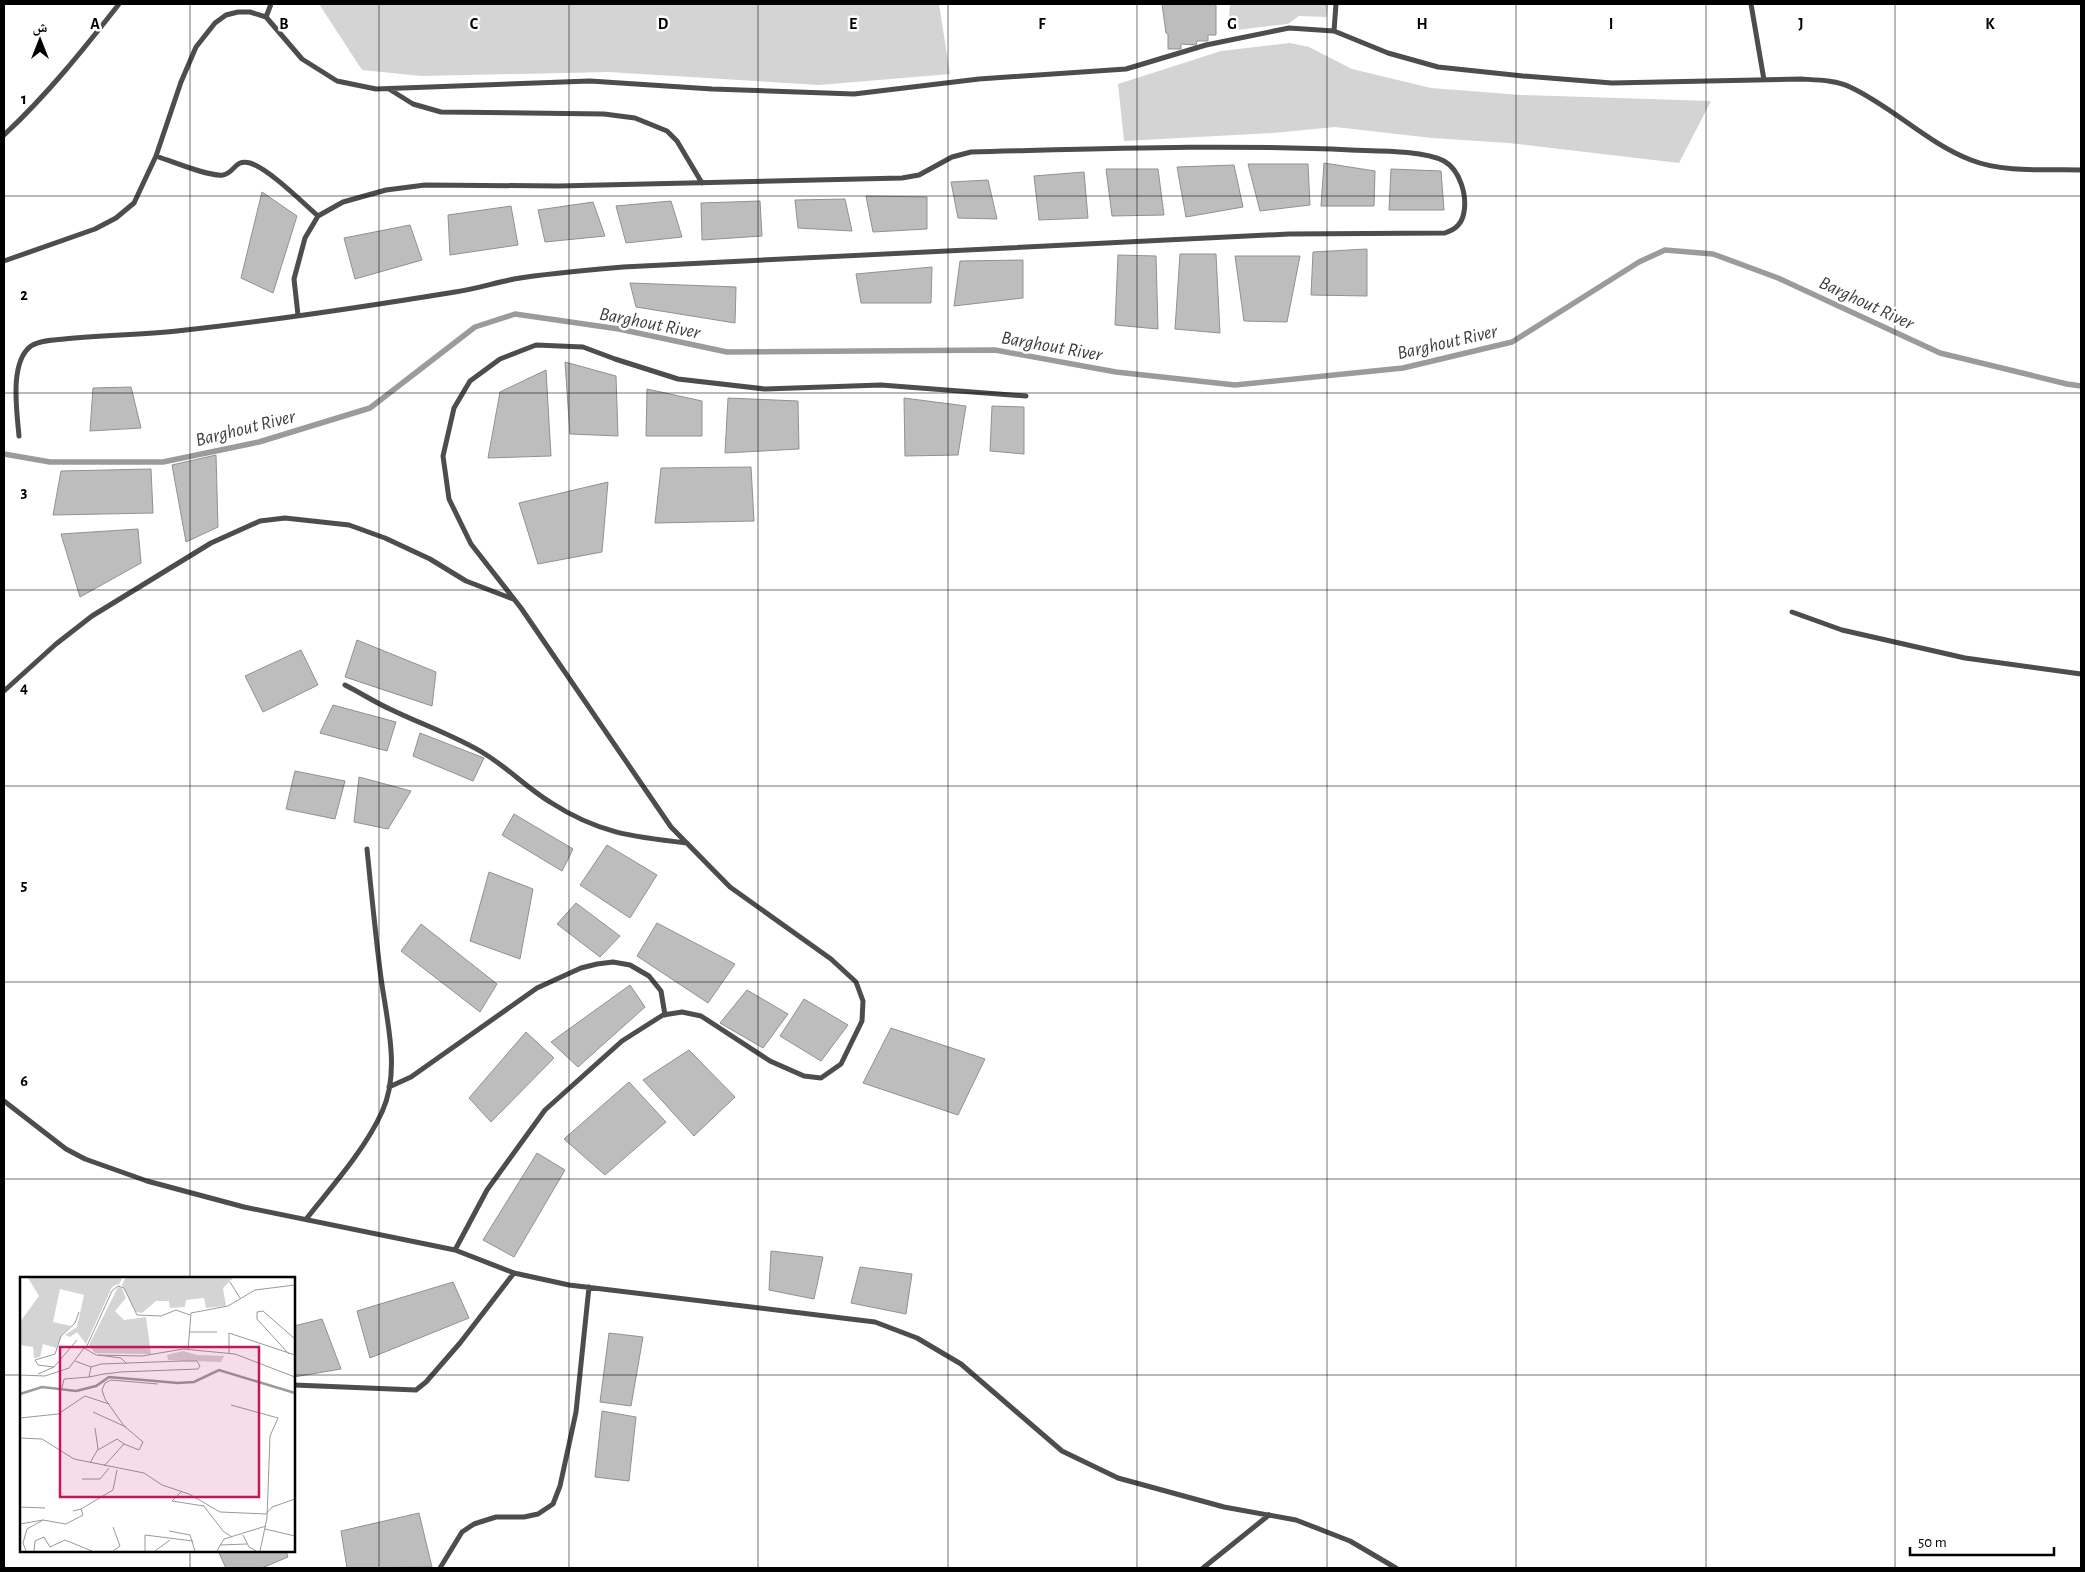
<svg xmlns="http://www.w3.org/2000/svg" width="2085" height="1572" font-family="'Alegreya Sans','Noto Naskh Arabic',sans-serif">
	<rect width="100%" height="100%" fill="#fff"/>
	<path fill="#d4d4d4" d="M 319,4 L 939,4 L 950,74 L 819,85 L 608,72 L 421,76 L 362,70 Z
		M 1230,4 L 1328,4 L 1327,17 L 1299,16 L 1288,24 L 1228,31 Z
		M 1290,43 L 1309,47 L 1352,69 L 1431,88 L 1521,95 L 1711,101 L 1679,163 L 1508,143 L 1432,138 L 1335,127 L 1273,133 L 1124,141 L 1118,84 L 1221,51 Z"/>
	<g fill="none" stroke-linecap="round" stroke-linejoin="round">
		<path stroke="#9b9b9b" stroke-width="5.5" d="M 4,454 L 50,462 L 163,462 L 259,442 L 370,408 L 475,327 L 515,314 L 619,329 L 727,352 L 995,350 L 1116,372 L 1235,385 L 1403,368 L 1512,342 L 1639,262 L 1665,250 L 1713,254 L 1778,278 L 1940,353 L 2067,384 L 2081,386"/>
	</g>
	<path fill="#bdbdbd" stroke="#919191" d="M 1162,4 L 1216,4 L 1216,35 L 1208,35 L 1208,41 L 1197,41 L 1196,45 L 1181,44 L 1181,49 L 1168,49 L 1168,34 L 1166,33 Z
		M 1324,163 L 1375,171 L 1374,206 L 1321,206 Z
		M 1248,164 L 1308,164 L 1310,205 L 1260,211 Z
		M 1234,165 L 1243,207 L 1186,217 L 1177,167 Z
		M 1106,169 L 1158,169 L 1164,215 L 1112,216 Z
		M 1391,169 L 1441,171 L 1444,210 L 1389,210 Z
		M 1084,172 L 1088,218 L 1039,220 L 1034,176 Z
		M 988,180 L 997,219 L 958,218 L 951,182 Z
		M 262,192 L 297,216 L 273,293 L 241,278 Z
		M 866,196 L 927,197 L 927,229 L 873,232 Z
		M 845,199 L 852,231 L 798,228 L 795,200 Z
		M 671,201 L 682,237 L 626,243 L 616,206 Z
		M 760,201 L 762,236 L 702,240 L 701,203 Z
		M 593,202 L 605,236 L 545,242 L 538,210 Z
		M 511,206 L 518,245 L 450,255 L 448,215 Z
		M 410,225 L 422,260 L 355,279 L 344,238 Z
		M 1367,249 L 1367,296 L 1311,295 L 1313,252 Z
		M 1180,254 L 1216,254 L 1220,333 L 1175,329 Z
		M 1118,255 L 1156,256 L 1158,329 L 1115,325 Z
		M 1235,256 L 1300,256 L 1287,322 L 1244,321 Z
		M 1023,260 L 1023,298 L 954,306 L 960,261 Z
		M 932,267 L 931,303 L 861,303 L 856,274 Z
		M 630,283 L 736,287 L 735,323 L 636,307 Z
		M 565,362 L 616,376 L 618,436 L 570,434 Z
		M 546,370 L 551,456 L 488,458 L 500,392 Z
		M 131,387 L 141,428 L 90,431 L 93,388 Z
		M 647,389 L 702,401 L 702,436 L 646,436 Z
		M 728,398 L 798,401 L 799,449 L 725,453 Z
		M 904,398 L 966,406 L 958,455 L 905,456 Z
		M 992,406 L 1024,407 L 1024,454 L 990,451 Z
		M 216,455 L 218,527 L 186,542 L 172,465 Z
		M 751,467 L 754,521 L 655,523 L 661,468 Z
		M 151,469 L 153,513 L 53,515 L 61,471 Z
		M 608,482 L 602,552 L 538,564 L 519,503 Z
		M 138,529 L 141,563 L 80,597 L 61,534 Z
		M 357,640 L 436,672 L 432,706 L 345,677 Z
		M 301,650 L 318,685 L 263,712 L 245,676 Z
		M 333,705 L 396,722 L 387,751 L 320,733 Z
		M 420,733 L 484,758 L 473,781 L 413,756 Z
		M 295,771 L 345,781 L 335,819 L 286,809 Z
		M 359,777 L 411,791 L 388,829 L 354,822 Z
		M 514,814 L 573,849 L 562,871 L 502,835 Z
		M 607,845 L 657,875 L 630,918 L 580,885 Z
		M 489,872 L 533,889 L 520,959 L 470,941 Z
		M 576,903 L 620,936 L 600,957 L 557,924 Z
		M 657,923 L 735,964 L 708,1003 L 637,956 Z
		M 421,924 L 497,984 L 480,1012 L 401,951 Z
		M 630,985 L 645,1007 L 578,1067 L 551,1042 Z
		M 747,990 L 788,1014 L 763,1048 L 720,1023 Z
		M 804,999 L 848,1025 L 821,1061 L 780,1036 Z
		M 891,1028 L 985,1059 L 958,1115 L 863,1083 Z
		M 526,1032 L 554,1058 L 491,1122 L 469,1098 Z
		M 689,1050 L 735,1097 L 694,1136 L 643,1080 Z
		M 629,1082 L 666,1122 L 605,1175 L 564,1139 Z
		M 537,1153 L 565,1170 L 514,1257 L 483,1240 Z
		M 771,1251 L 823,1257 L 814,1299 L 769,1290 Z
		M 860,1267 L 912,1274 L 906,1314 L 851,1303 Z
		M 453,1282 L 469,1318 L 370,1358 L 357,1311 Z
		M 322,1319 L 341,1369 L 294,1377 L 294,1326 Z
		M 609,1333 L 643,1337 L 631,1406 L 600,1402 Z
		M 602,1411 L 636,1417 L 629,1481 L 595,1477 Z
		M 419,1513 L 432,1567 L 347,1568 L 341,1531 Z
		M 218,1551 L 286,1551 L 288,1557 L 262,1568 L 226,1568 Z"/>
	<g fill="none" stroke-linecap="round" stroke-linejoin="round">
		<path stroke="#4d4d4d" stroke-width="5" d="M 1751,4 L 1764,80
			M 266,17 L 271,4
			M 1334,31 L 1336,4
			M 389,89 L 413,104 L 441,112 L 604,114 L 635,118 L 667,131 L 677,141 L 702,183
			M 4,135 C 47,95 83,50 119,4
			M 156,156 C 171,161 209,177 223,175 C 235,173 234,159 250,163 C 269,169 302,202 318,216
			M 4,261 L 95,229 L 116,218 L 134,203 L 156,156 L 181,82 L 196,47 L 215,23 L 226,15 L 238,12 L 250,12 L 266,17 L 302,59 L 337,81 L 376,89 L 590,81 L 712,89 L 854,94 L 979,79 L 1126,69 L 1206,45 L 1289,28 L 1334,31 L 1388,53 L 1438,67 L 1523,76 L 1612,83 L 1801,79 C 1817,80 1836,80 1850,87 C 1893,107 1927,143 1971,160 C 2003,173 2047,169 2081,170
			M 19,436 C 17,412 9,362 31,346 C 40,340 54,340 64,339 C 102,335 140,335 177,331 C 270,321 363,307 455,292 C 475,289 494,283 514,279 C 550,273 587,270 623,267 L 1289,234 L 1445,233 C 1456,229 1462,224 1464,212 C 1467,195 1460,170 1444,161 C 1423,150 1376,151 1351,150 C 1224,144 1097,149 971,152 L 952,157 L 919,175 L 902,178 L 559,186 L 425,185 L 386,190 L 343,202 L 318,216 L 305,238 L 294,279 L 298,315
			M 1792,612 L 1842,630 L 1965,658 L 2081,674
			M 345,685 C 361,693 376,703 392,710 C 423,725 456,736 485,754 C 508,768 527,788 550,802 C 598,833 632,837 687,843
			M 4,691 L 56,644 L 92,616 L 211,543 L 260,521 L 285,518 L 349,525 L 385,538 L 430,559 L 466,581 L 513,599
			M 389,1087 L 411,1077 L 537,988 L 581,968 L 597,964 L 613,962 L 630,965 L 649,976 L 661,991 L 665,1015
			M 4,1101 L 66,1149 L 85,1159 L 147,1181 L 244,1207 L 455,1250 L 514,1273 L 569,1285 L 875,1322 L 917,1338 L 961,1364 L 1062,1451 L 1118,1478 L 1224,1507 L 1296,1520 L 1350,1541 L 1396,1568
			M 307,1218 C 333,1185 364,1151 382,1112 C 402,1069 385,1015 380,970 C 375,930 371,889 367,849
			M 455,1250 L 487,1190 L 545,1110 L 622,1041 L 663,1015 L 682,1012 L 701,1016 L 770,1061 L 804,1076 L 821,1078 L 841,1064 L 862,1021 L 863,1001 L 856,982 L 831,959 L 730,887 L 671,827 L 521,608 L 471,544 L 449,499 L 443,456 L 454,408 L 470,381 L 500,359 L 536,345 L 583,347 L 615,359 L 678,379 L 765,389 L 881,385 L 1026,396
			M 294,1385 L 416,1390 L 426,1382 L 460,1343 L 514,1273
			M 440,1568 L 462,1532 L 474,1524 L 496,1517 L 524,1517 L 538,1514 L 553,1504 L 560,1486 L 576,1412 L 589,1287
			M 1203,1568 L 1269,1515"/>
	</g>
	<path fill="none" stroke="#000" stroke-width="1" stroke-opacity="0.55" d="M 190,4 L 190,1278M 379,4 L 379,1568M 569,4 L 569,1568M 758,4 L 758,1568M 948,4 L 948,1568M 1137,4 L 1137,1568M 1327,4 L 1327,1568M 1516,4 L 1516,1568M 1706,4 L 1706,1568M 1895,4 L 1895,1568M 4,196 L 2081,196M 4,393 L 2081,393M 4,590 L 2081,590M 4,786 L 2081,786M 4,982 L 2081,982M 4,1179 L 2081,1179M 4,1375 L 21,1375M 294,1375 L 2081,1375M 190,1551 L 190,1568"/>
	<g text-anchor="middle" stroke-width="5" stroke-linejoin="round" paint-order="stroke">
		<g font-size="19" font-style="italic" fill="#3c3c3c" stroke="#fff">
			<text transform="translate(1867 302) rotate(25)" y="7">Barghout River</text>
			<text transform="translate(650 322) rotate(11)" y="7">Barghout River</text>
			<text transform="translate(1447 341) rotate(-13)" y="7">Barghout River</text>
			<text transform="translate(1052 345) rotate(10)" y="7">Barghout River</text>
			<text transform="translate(245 427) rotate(-14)" y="7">Barghout River</text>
		</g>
	</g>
	<g transform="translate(20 1277)">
		<rect width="275" height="275" fill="#fff"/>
		<path d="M 8,1 L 102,1 L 100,6 L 92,10 L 66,67 L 57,55 L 50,60 L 45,58 L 57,50 L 64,18 L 40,12 L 33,45 L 51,49 L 42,57 L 36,71 L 23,67 L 20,80 L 14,81 L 13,70 L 0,68 L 0,45 L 19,19 ZM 105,1 L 213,1 L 203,11 L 206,29 L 186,31 L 184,21 L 166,23 L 165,30 L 150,31 L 149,24 L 136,24 L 122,36 L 116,35 L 102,8 ZM 98,10 L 102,11 L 106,21 L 95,34 L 104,43 L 126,40 L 131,77 L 75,76 L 69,68 ZM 163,74 L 177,78 L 204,79 L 201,85 L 148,83 L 147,78 Z" fill="#d4d4d4"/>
		<path fill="none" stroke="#9b9b9b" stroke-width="2.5" d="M 0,117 L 22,110 L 56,114 L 76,109 L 89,100 L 158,106 L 174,105 L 199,93 L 275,116"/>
		<path fill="none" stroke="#999" stroke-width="1" d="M 210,5 L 220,21M 169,55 L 197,55M 66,71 L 92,14 L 98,9 L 104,11 L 117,38 L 141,39 L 156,33 L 170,38M 168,73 L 171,36 L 208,29 L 235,13 L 275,8M 209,77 L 209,56 L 275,78M 269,77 L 237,42 L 237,35 L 243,34 L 275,62M 78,78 L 101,81 L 107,87M 55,84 L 71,90M 34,90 L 57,63M 18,97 L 34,90 L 18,88 L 15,83 L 35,77 L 41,59 L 55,46 L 59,35M 0,98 L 25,99 L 49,91 L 64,71 L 76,78 L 122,79 L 163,72 L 215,77 L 275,100M 42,111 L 44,102 L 57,101 L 69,100 L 84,97 L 93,96 L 100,95 L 178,92 L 180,89 L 177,84 L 162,84 L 81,87 L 71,90 L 69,100M 211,128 L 258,141 L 250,159 L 247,241 L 240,274M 73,135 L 106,150M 0,141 L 38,137 L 65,119 L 89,127M 0,161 L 22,162 L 54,182 L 124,196 L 142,208 L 169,217 L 200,235 L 246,237 L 252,230 L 275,222M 78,173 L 97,162 L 104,167M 70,186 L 78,172 L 75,151M 84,189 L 104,167 L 119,173 L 123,165 L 104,149 L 85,122 L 82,113 L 85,106 L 91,103 L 138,107M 62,202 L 80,202 L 89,191M 161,215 L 152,224 L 184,229M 183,228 L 203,254 L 212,260M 0,230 L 25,231M 61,232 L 93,213 L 97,193M 23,243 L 46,247 L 63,238 L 61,232 L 53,234M 0,247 L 23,243 L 7,252 L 3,266 L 6,274M 245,252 L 275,259M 149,254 L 170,258 L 175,274M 223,258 L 229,270 L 236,274M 200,268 L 227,267M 14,274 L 15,264 L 24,260 L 30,270 L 45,263 L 72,274M 93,274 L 100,269 L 93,250M 125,274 L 125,258 L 173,264M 135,274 L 150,263M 197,274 L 204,262 L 246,249"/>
		<path fill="#c2185b" fill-opacity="0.15" stroke="#c2185b" stroke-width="2.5" d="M 40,70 L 239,70 L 239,220 L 40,220 Z"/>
		<rect width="275" height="275" fill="none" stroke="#000" stroke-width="2.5"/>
	</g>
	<g font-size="16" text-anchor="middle" font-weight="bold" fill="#000" stroke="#fff" stroke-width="5" stroke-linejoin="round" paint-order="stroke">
		<text x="95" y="29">A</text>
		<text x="284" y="29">B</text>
		<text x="474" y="29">C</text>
		<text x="663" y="29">D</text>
		<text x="853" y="29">E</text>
		<text x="1042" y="29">F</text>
		<text x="1232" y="29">G</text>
		<text x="1422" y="29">H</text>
		<text x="1611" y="29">I</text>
		<text x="1801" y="29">J</text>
		<text x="1990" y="29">K</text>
		<text x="24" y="104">1</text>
		<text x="24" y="300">2</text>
		<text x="24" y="497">3</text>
		<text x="24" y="693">4</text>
		<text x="24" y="890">5</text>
		<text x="24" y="1086">6</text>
	</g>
	<rect width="2085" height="1572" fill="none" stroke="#000000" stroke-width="10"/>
	<g transform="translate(40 40)" stroke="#ffffff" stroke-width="4" paint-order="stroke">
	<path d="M0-4L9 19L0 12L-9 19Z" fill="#000000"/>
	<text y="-8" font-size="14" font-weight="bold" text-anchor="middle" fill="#000000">ش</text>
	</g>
	<path d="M1910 1547v8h144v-8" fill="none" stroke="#000000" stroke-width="2.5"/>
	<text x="1918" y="1547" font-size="15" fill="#000000" stroke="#ffffff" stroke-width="4" paint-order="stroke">50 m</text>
</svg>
